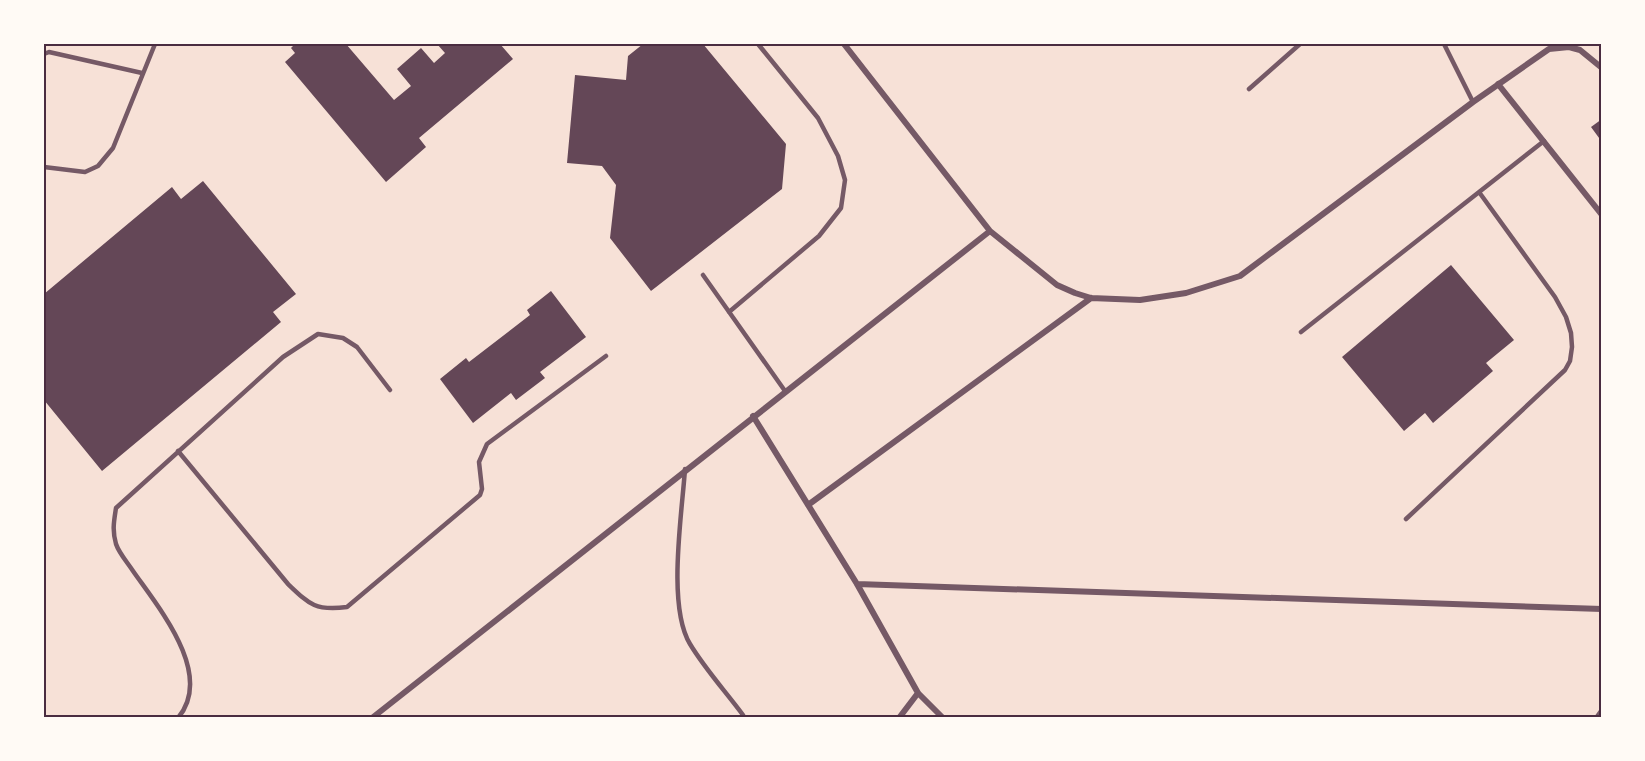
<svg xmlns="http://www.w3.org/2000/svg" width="1645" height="761" font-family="'Asap Condensed',sans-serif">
	<rect width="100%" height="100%" fill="#f7e1d7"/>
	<path fill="#644757" d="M 295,44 L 346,44 L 394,100 L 411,86 L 397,69 L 421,48 L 434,63 L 445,53 L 437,44 L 500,44 L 513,59 L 419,138 L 426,147 L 386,182 L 285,62 L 295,53 L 291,48 Z
		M 643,44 L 703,44 L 786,144 L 782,189 L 651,291 L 610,238 L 616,185 L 602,166 L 567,163 L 575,75 L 626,80 L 628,56 Z
		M 1602,119 L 1602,142 L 1591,127 Z
		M 203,181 L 296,294 L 273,312 L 281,322 L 102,471 L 44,400 L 44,294 L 172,187 L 181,199 Z
		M 1451,265 L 1514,340 L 1486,363 L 1493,371 L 1433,423 L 1425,413 L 1404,431 L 1342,357 Z
		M 551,291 L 586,337 L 540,372 L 545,378 L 516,400 L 511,393 L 473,423 L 440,379 L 466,358 L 469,362 L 530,315 L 527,310 Z"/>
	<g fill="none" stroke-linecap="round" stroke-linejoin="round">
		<path stroke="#755966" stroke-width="4.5" d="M 1444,44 L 1473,102
			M 44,54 L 49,52 L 142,73
			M 1249,89 L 1300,44
			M 44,167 L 85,172 L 98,166 L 113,148 L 155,44
			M 703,275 L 785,391
			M 729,312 L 819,236 L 841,208 L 845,180 L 838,156 L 818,118 L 758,44
			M 1301,332 L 1544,141
			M 178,451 L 288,584 C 310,605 316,611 347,607 L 480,495 L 482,489 L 479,462 L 487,444 L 606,356
			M 685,469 C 682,514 667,606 690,644 C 705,669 726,692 743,715
			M 1406,519 L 1565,370 L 1570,361 L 1572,347 L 1571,333 L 1566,317 L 1555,297 L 1479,192
			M 178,718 C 215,674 158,607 133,571 C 127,562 119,553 116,544 C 112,530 114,521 116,508 L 283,357 L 318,334 L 343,338 L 357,347 L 390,390"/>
		<path stroke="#755966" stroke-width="6" d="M 1498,84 L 1602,215
			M 990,231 L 1057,285 L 1075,293 L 1091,298 L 1140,300 L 1186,293 L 1240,276 L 1473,102 L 1549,49 L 1569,47 L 1580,50 L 1602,68
			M 753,416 L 857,584 L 918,693 L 943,718
			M 808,505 L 1091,298
			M 857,584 L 1602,609
			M 372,718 L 990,231 L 844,44
			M 899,718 L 918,693
			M 1597,718 L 1602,711"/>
	</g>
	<rect width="1645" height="761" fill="none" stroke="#fffaf5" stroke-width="90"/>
	<rect x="45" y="45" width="1555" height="671" fill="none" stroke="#4a2c40" stroke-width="2"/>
</svg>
